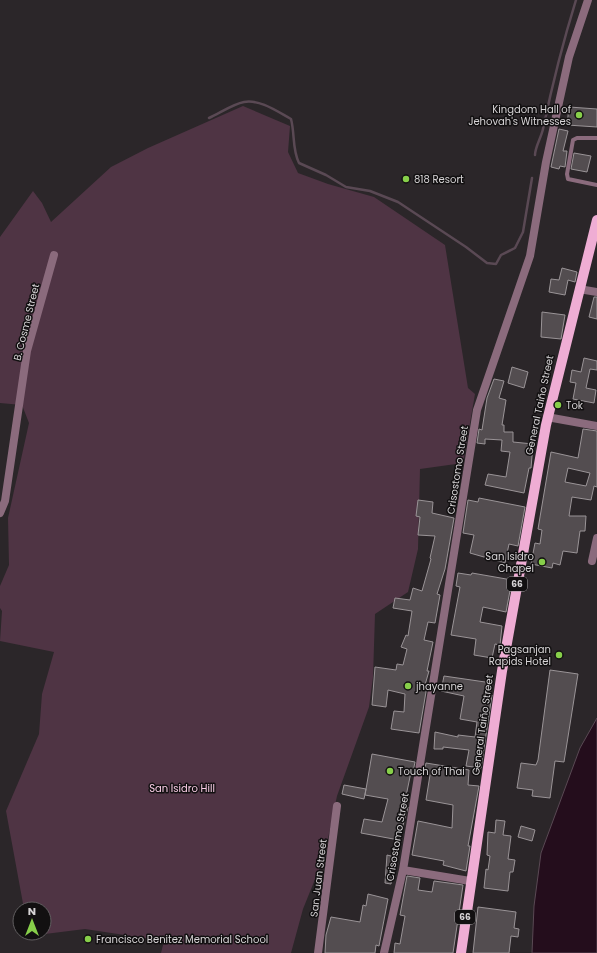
<svg xmlns="http://www.w3.org/2000/svg" width="597" height="953" font-family="Poppins,sans-serif">
	<rect width="100%" height="100%" fill="#2b2629"/>
	<path fill="#4f3444" d="M 243,106 L 290,126 L 288,152 L 298,173 L 328,184 L 374,197 L 445,245 L 468,388 L 475,394 L 463,463 L 420,469 L 418,549 L 408,592 L 375,614 L 373,677 L 369,707 L 337,796 L 324,857 L 303,909 L 291,953 L 161,953 L 164,941 L 85,929 L 29,936 L 29,933 L 44,933 L 44,909 L 24,909 L 6,811 L 39,734 L 42,694 L 54,652 L 0,641 L 2,611 L 0,608 L 0,586 L 9,565 L 8,518 L 29,423 L 22,405 L 0,403 L 0,237 L 33,191 L 42,203 L 51,222 L 111,167 L 148,148 Z"/>
	<path fill="#240d1c" stroke="#5a4954" d="M 597,718 L 597,953 L 532,953 L 534,906 L 541,853 L 580,748 Z"/>
	<g fill="none" stroke-linecap="round" stroke-linejoin="round">
		<path stroke="#5a4954" stroke-width="2.5" d="M 209,118 C 220,113 233,104 244,102 C 260,99 278,112 291,119 C 295,134 292,149 299,163 L 326,175 L 346,187 L 370,191 L 398,202 L 466,247 L 487,263 L 496,264 L 501,255 L 515,248 L 523,232 L 532,178
			M 535,155 C 535,147 541,138 543,129 C 552,86 563,42 576,0"/>
	</g>
	<path fill="#534d50" stroke="#9a9497" fill-rule="evenodd" d="M 569,107 L 597,109 L 597,127 L 567,125 Z
		M 559,129 L 568,131 L 563,151 L 567,151 L 565,167 L 560,166 L 559,169 L 551,167 Z
		M 574,153 L 591,156 L 587,172 L 571,169 Z
		M 562,268 L 577,272 L 575,282 L 568,280 L 565,295 L 549,292 L 551,279 L 559,280 Z
		M 594,297 L 597,297 L 597,319 L 589,317 Z
		M 542,312 L 565,315 L 561,339 L 541,337 Z
		M 584,358 L 597,361 L 597,370 L 590,369 L 586,388 L 596,390 L 594,403 L 573,399 L 576,383 L 570,382 L 572,370 L 581,372 Z
		M 512,367 L 528,372 L 524,388 L 508,383 Z
		M 494,379 L 504,381 L 499,398 L 506,400 L 502,425 L 504,425 L 504,432 L 513,432 L 513,442 L 533,444 L 531,468 L 529,468 L 524,493 L 485,485 L 488,474 L 506,477 L 510,452 L 501,451 L 502,440 L 485,439 L 485,444 L 477,443 L 479,429 L 482,430 L 487,398 Z
		M 583,429 L 597,431 L 597,487 L 594,486 L 591,500 L 572,497 L 569,516 L 586,516 L 585,531 L 580,531 L 577,553 L 563,551 L 560,565 L 553,563 L 552,568 L 531,564 L 535,543 L 540,544 L 542,530 L 538,529 L 551,452 L 578,458 ZM 568,468 L 590,473 L 586,486 L 565,482 Z
		M 479,498 L 525,507 L 518,546 L 509,544 L 505,563 L 470,553 L 474,535 L 463,533 L 468,500 L 478,502 Z
		M 418,500 L 433,502 L 432,513 L 454,518 L 445,569 L 437,594 L 440,595 L 435,623 L 428,622 L 424,640 L 433,642 L 427,671 L 429,671 L 425,685 L 427,686 L 419,733 L 391,729 L 394,711 L 404,712 L 405,694 L 388,690 L 386,707 L 372,705 L 375,667 L 396,670 L 397,664 L 403,665 L 407,649 L 401,647 L 406,635 L 408,636 L 412,611 L 393,608 L 395,598 L 410,600 L 413,588 L 422,591 L 431,559 L 430,558 L 435,536 L 418,535 L 420,517 L 416,516 Z
		M 458,573 L 471,575 L 472,573 L 512,580 L 506,612 L 483,607 L 480,622 L 502,626 L 500,645 L 495,644 L 492,658 L 474,655 L 476,639 L 451,635 L 460,587 L 456,586 Z
		M 550,670 L 578,674 L 564,762 L 555,761 L 550,798 L 532,796 L 533,790 L 517,788 L 521,763 L 536,765 L 538,760 Z
		M 444,676 L 492,683 L 490,695 L 492,695 L 481,768 L 466,766 L 469,750 L 443,747 L 443,749 L 434,749 L 435,732 L 458,737 L 458,735 L 475,737 L 477,722 L 460,719 L 464,696 L 441,691 Z
		M 372,754 L 415,762 L 413,772 L 411,772 L 404,806 L 408,807 L 399,840 L 361,833 L 364,819 L 382,822 L 388,799 L 365,795 Z
		M 426,763 L 469,770 L 468,785 L 479,786 L 468,846 L 470,846 L 466,871 L 443,865 L 444,861 L 412,855 L 418,821 L 452,828 L 453,805 L 426,800 L 430,775 L 424,774 Z
		M 344,785 L 366,789 L 364,799 L 342,794 Z
		M 496,820 L 505,821 L 503,835 L 511,836 L 508,859 L 515,860 L 513,872 L 510,872 L 508,891 L 484,888 L 486,869 L 488,870 L 490,856 L 487,855 L 488,832 L 495,833 Z
		M 521,826 L 535,830 L 532,841 L 518,837 Z
		M 387,855 L 395,857 L 391,884 L 385,883 Z
		M 407,876 L 420,878 L 418,890 L 432,892 L 434,881 L 463,885 L 453,953 L 394,953 L 395,943 L 400,944 L 405,916 L 400,915 Z
		M 368,894 L 388,899 L 379,946 L 376,945 L 375,953 L 325,953 L 326,935 L 331,917 L 360,922 L 363,905 L 366,906 Z
		M 478,907 L 516,912 L 514,928 L 519,929 L 518,937 L 511,936 L 509,953 L 473,953 Z"/>
	<g fill="none" stroke-linecap="round" stroke-linejoin="round">
		<path stroke="#8b6b7d" stroke-width="4" d="M 597,138 L 577,138 L 573,140 L 567,174 L 568,179 L 597,185"/>
		<path stroke="#8b6b7d" stroke-width="8" d="M 579,289 L 597,292
			M 547,417 L 597,426
			M 0,513 L 5,501 L 27,351 L 54,255
			M 592,561 L 597,538
			M 403,870 L 470,881
			M 318,953 L 337,806
			M 384,953 L 403,870 L 477,410 L 530,256 L 546,162 L 569,57 L 588,0"/>
		<path stroke="#efadd4" stroke-width="10" d="M 461,953 L 502,671 L 546,425 L 597,220"/>
	</g>
	<g fill="#87cf4a" stroke="#121011" stroke-width="1.5">
		<circle cx="579" cy="115" r="4"/>
		<circle cx="406" cy="179" r="4"/>
		<circle cx="558" cy="405" r="4"/>
		<circle cx="542" cy="562" r="4"/>
		<circle cx="559" cy="655" r="4"/>
		<circle cx="408" cy="686" r="4"/>
		<circle cx="390" cy="771" r="4"/>
		<circle cx="88" cy="939" r="4"/>
	</g>
	<g text-anchor="middle" stroke-width="3" stroke-linejoin="round" paint-order="stroke">
		<g fill="#121011" stroke="#9c999b" stroke-width="1">
			<rect x="507" y="577" width="20" height="14" rx="3"/>
			<rect x="455" y="910" width="20" height="14" rx="3"/>
		</g>
		<g font-size="9" font-weight="bold" fill="#d7d4d6">
			<text x="517" y="587">66</text>
			<text x="465" y="920">66</text>
		</g>
		<g font-size="10" fill="#d7d4d6" stroke="#121011" text-anchor="start">
			<text x="571" y="113" text-anchor="end">Kingdom Hall of<tspan x="571" dy="12">Jehovah's Witnesses</tspan></text>
			<text x="414" y="183">818 Resort</text>
			<text x="566" y="409">Tok</text>
			<text x="534" y="560" text-anchor="end">San Isidro<tspan x="534" dy="12">Chapel</tspan></text>
			<text x="551" y="653" text-anchor="end">Pagsanjan<tspan x="551" dy="12">Rapids Hotel</tspan></text>
			<text x="416" y="690">jhayanne</text>
			<text x="398" y="775">Touch of Thai</text>
			<text x="96" y="943">Francisco Benitez Memorial School</text>
		</g>
		<g font-size="10" fill="#d7d4d6" stroke="#121011">
			<text transform="translate(26 322) rotate(-76)" y="4">B. Cosme Street</text>
			<text transform="translate(539 405) rotate(-78)" y="4">General Taiño Street</text>
			<text transform="translate(457 470) rotate(-81)" y="4">Crisostomo Street</text>
			<text transform="translate(482 725) rotate(-82)" y="4">General Taiño Street</text>
			<text transform="translate(397 837) rotate(-80)" y="4">Crisostomo Street</text>
			<text transform="translate(318 878) rotate(-83)" y="4">San Juan Street</text>
		</g>
		<g font-size="10" fill="#f9cce5" stroke="#121011">
			<text x="182" y="792">San Isidro Hill</text>
		</g>
	</g>
	<g transform="translate(32 921)"><circle r="19" fill="#121011" stroke="#615e60"/>
	<path d="M0-3L7 15L0 10L-7 15Z" fill="#87cf4a"/>
	<text y="-6" font-size="11" font-weight="bold" text-anchor="middle" fill="#d7d4d6">N</text>
	</g>
</svg>
